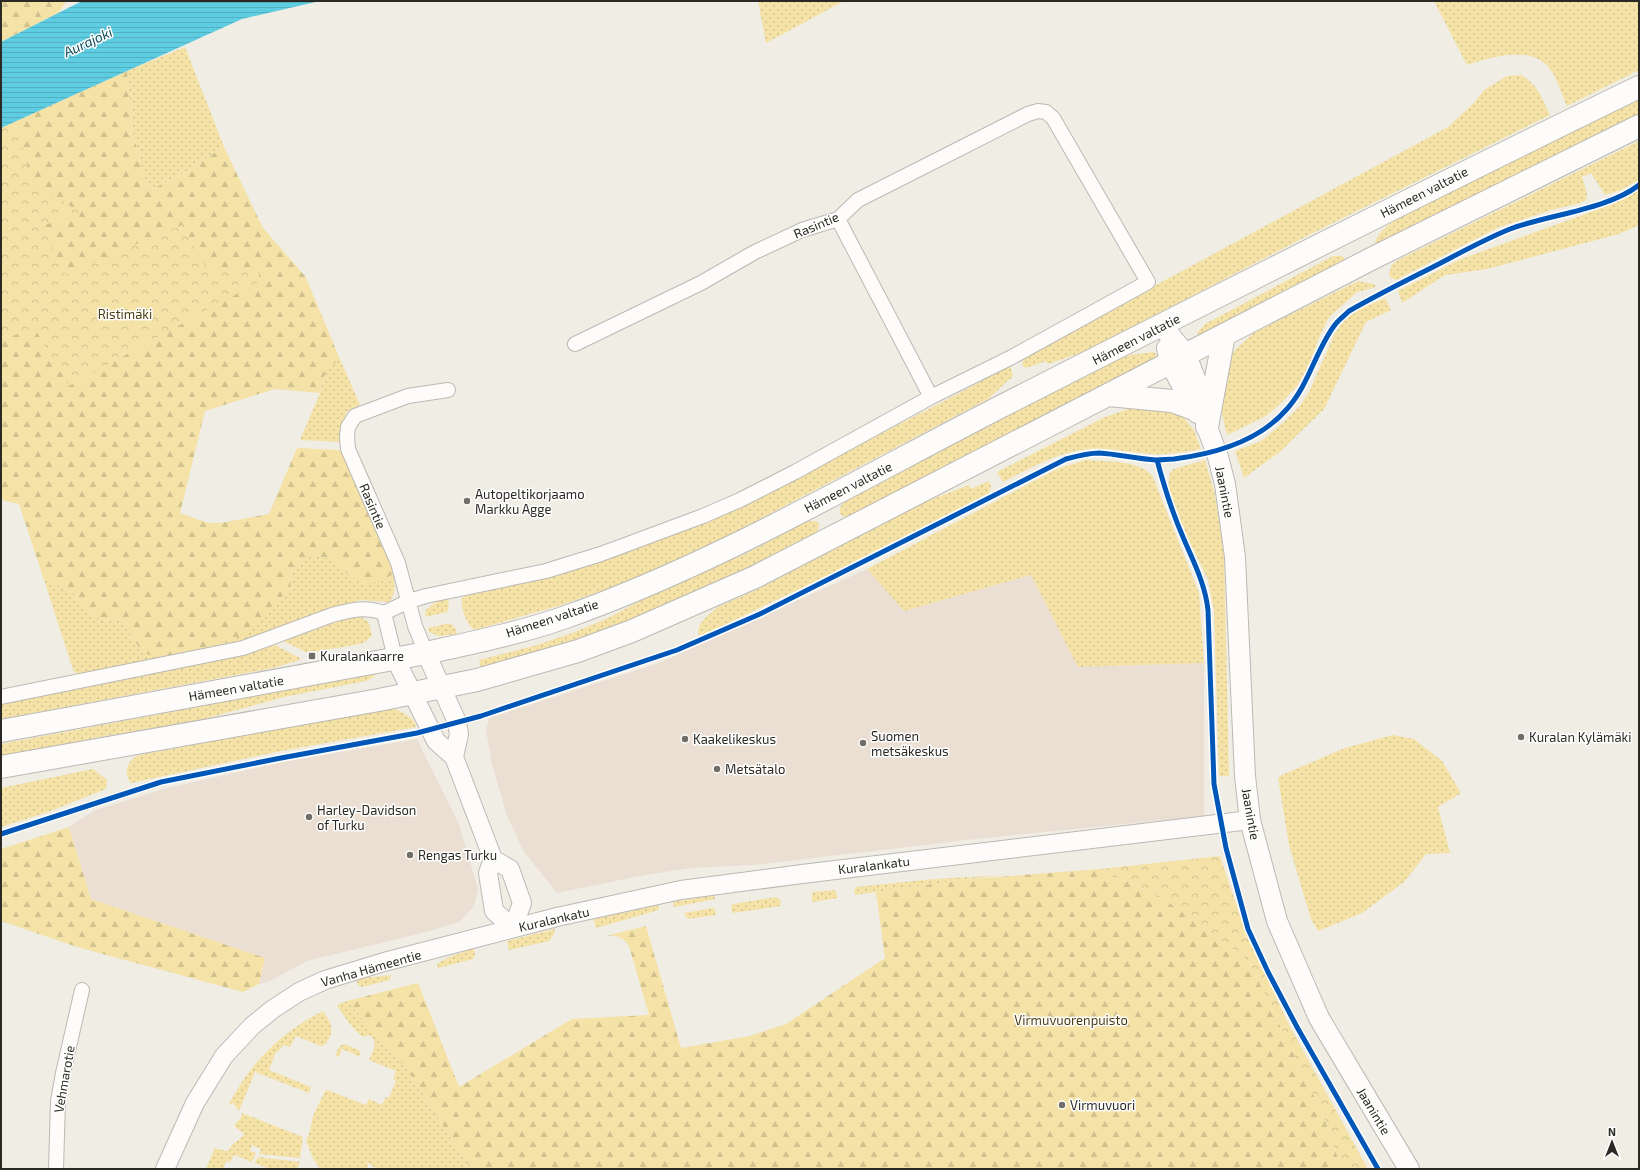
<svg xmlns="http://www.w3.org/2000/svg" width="1640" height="1170" font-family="'Exo 2',sans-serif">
	<defs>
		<pattern id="grass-dots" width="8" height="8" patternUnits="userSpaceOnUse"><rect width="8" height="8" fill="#f4e2a6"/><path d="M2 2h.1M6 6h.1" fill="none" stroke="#d1c28f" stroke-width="1.8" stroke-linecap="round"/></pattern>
		<pattern id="forest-firs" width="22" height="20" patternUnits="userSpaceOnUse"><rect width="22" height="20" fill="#f4e2a6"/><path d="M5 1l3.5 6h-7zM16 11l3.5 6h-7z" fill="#d1c28f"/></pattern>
		<pattern id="park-crowns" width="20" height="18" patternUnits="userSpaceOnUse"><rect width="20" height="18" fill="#f4e2a6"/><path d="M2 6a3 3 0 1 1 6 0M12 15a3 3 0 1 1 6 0" fill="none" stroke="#d1c28f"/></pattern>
		<pattern id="water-rules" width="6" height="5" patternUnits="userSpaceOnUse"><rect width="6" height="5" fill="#5fcde1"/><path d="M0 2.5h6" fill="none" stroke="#53b0c1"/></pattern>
	</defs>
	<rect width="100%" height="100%" fill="#f0ede5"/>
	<path fill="#ebdfd4" d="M 867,569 L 904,611 L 1031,575 L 1078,667 L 1204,663 L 1204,816 L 976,839 L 754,865 L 690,868 L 635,877 L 557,893 L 524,852 L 507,816 L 492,764 L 486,731 L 489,718 L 659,663 Z
		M 417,739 L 459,824 L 478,889 L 474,906 L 459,922 L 426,932 L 307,961 L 268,982 L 259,984 L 265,958 L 91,899 L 69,827 L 93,811 L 163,789 L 283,762 Z"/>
	<path fill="url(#grass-dots)" d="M 758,1 L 844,1 L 766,43 Z
		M 1434,1 L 1639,1 L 1639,70 L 1567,106 C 1562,95 1557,78 1550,69 C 1531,44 1492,57 1467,65 Z
		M 185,47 L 224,147 L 180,175 L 148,191 L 133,133 L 127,71 Z
		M 1521,75 C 1538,84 1542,99 1550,115 L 1309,235 L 1086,351 L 1048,364 L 1046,361 L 1026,368 L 1022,365 L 1024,358 L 1027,355 L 1448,127 L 1475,102 L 1484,90 L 1507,76 Z
		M 1639,97 L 1639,116 L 1378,246 L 1375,242 C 1381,225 1404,216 1419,207 Z
		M 1639,141 L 1639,180 L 1621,190 L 1605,195 L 1591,173 L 1582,177 L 1587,193 L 1586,200 L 1581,203 L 1551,210 L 1497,228 L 1396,280 L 1391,278 L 1389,274 L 1391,266 L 1398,260 Z
		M 1639,190 L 1639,225 L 1619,234 L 1487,269 L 1445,275 L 1402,303 L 1398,291 L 1461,259 L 1613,204 Z
		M 1333,256 L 1341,256 L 1344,257 L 1345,262 L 1200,336 L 1197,333 L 1205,324 Z
		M 1358,281 L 1374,284 L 1376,287 L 1357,292 L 1329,317 L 1319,338 L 1310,362 L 1298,385 L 1280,404 L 1266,416 L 1227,435 L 1221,409 L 1229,359 L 1236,349 L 1255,332 Z
		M 1385,298 L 1391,310 L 1366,322 L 1324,409 L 1281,451 L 1244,478 L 1235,451 L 1261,441 L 1283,423 L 1299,407 L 1309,392 L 1335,333 L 1341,325 L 1348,317 L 1362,308 Z
		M 1153,352 L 1156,354 L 1157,357 L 1156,359 L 852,516 L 844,517 L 840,514 L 840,508 L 843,503 L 1112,361 L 1130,355 Z
		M 340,359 L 360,405 L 346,412 L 342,442 L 300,440 L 320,393 L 324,374 L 327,369 Z
		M 1010,365 L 1013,376 L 988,399 L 731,534 L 659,568 L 610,588 L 558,606 L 474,630 C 467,624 460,608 462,598 L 466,595 L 551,576 L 638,548 L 706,522 L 817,467 L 971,387 Z
		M 1137,406 L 1179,412 L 1194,430 L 1201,449 C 1185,452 1169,455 1152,454 C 1131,453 1110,447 1088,449 C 1057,452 1029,469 1003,482 L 997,472 L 1105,417 Z
		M 1085,460 C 1107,462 1135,459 1152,475 L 1199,593 L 1204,663 L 1078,667 L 1031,575 L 904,611 L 867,569 L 1057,469 Z
		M 1205,460 L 1214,491 L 1224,551 L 1229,776 L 1219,776 L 1214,610 L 1208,580 L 1186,534 L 1168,486 L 1170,472 L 1174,469 Z
		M 989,481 L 991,486 L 989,493 L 814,582 L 724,625 L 699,636 L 698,632 L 700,624 L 706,617 L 718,607 L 758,589 L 927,501 L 969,485 L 971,489 Z
		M 814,521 L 818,522 L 819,525 L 817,532 C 749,568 681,601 610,629 C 568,645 524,656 481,668 L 479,660 L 537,645 L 572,633 L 606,619 L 644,599 L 745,554 L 806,522 Z
		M 313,555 L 335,560 L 348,575 L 380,582 L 393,574 C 395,585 396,593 389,602 L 360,600 L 247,641 L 78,675 L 73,670 L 44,580 L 73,592 L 82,605 L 98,618 L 122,621 L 142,652 L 290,589 L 293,566 Z
		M 447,598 L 449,605 L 447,612 L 425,617 L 426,610 L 437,601 Z
		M 360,617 C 370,620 370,626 372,635 L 366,641 L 360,644 L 308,653 L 283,641 L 348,618 Z
		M 445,624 L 451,624 L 456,629 L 457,634 L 439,636 L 429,632 L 428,628 Z
		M 275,645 L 300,658 L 300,660 L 273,668 L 1,719 L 1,703 L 265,648 Z
		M 372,674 L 375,676 L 366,681 L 284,697 L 200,720 L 99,737 L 1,757 L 1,744 Z
		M 393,708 C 401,712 415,717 416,727 L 281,751 L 131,783 C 122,772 128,760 139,755 Z
		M 1393,735 L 1414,739 L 1442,761 L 1461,793 L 1438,807 L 1450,853 L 1426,854 L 1404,882 L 1362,913 L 1318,931 L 1311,919 L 1289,845 L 1278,778 L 1282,775 L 1345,748 Z
		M 93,769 L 107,780 L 106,789 L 48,812 L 1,827 L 1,788 Z
		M 1006,875 L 960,880 L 855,895 L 854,890 L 856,887 L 934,879 Z
		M 835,890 L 838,898 L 812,902 L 812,892 Z
		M 714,895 L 715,899 L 674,907 L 673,902 Z
		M 776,897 L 780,900 L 781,906 L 732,913 L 731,907 L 733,904 Z
		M 658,905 L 659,910 L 596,928 L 594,919 Z
		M 713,908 L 715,909 L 716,915 L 688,919 L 684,913 Z
		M 555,929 L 554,934 L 549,941 L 509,950 L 507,941 Z
		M 474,948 L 475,955 L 473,959 L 438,968 L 437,964 L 449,957 Z
		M 391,975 L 390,980 L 362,987 L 358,985 L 356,979 Z
		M 347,1001 L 406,1068 L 471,1169 L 380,1169 L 373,1167 L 367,1161 L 368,1169 L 320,1169 L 313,1158 L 306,1141 L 310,1131 L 313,1116 L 325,1091 L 327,1090 L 366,1105 L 369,1099 L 382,1105 L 386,1097 L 389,1098 L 396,1081 L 393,1079 L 396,1071 L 369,1060 C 373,1052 379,1041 369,1035 L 363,1037 C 352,1028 344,1017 337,1005 Z
		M 323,1011 C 330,1021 335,1029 328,1040 C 326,1044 325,1045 321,1046 L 296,1036 L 290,1047 L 284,1045 L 275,1054 L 269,1070 L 311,1087 L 309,1093 L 255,1072 L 239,1111 L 233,1103 L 228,1106 C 250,1063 281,1032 323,1011 Z
		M 344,1044 L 359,1050 L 361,1057 L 342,1049 L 339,1057 L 335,1056 L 339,1047 Z
		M 242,1113 L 303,1137 L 300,1158 L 259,1154 L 261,1149 L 252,1145 L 250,1151 L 256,1153 L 252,1162 L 234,1155 L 230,1162 L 226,1161 L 223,1169 L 206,1169 L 215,1148 L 226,1151 L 229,1150 C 233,1141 239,1142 244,1134 L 242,1132 L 235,1127 L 235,1124 L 241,1118 Z
		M 258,1157 L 300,1162 L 297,1169 L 270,1169 L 255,1163 Z"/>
	<path fill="url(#forest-firs)" d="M 1,1 L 67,1 L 58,13 L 1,42 Z
		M 127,71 L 133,133 L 148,191 L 180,175 L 224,147 L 263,228 L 305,276 L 340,359 C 324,372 324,373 320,393 L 275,389 L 205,411 L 180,513 L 208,523 L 220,523 L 269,514 L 297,448 L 339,450 L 346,454 L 390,559 L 393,574 L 380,582 L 361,583 L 348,575 L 335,560 L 313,555 L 293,566 L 290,589 L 241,636 L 192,652 L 155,657 L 142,652 L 122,621 L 98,618 L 82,605 L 73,592 L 44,580 L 19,504 L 1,500 L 1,128 Z
		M 69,827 L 91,899 L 265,958 L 259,984 L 243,992 L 77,947 L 1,921 L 1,849 Z
		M 1100,869 L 1163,898 L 1249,961 L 1324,1117 L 1342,1169 L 471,1169 L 406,1068 L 347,1001 L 418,983 L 459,1087 L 572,1019 L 649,1015 L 629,946 C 623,937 616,934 606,936 L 646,926 L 681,1048 L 750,1036 L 786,1024 L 885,958 L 876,892 L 960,880 Z"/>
	<path fill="url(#park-crowns)" d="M 15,122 L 32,180 L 79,212 L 42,226 L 65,274 L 182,225 L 207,269 L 258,269 L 260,281 L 69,386 L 35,329 L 1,339 L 1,128 Z
		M 1220,856 L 1245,931 L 1288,1023 L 1368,1169 L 1342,1169 L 1324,1117 L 1249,961 L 1163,898 L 1100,869 Z"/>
	<path fill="url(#water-rules)" d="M 82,1 L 320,1 L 242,19 L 1,128 L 1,42 Z"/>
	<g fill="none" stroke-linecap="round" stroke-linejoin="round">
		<defs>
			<path id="minor" d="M 838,219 L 931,397
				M 384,613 L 395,658
				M 426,653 L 415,626 L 398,563 L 348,449 L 347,436 L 348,427 L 355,416 L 408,396 L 448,390
				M 1,697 L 243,648 L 332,615 C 351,610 365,606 384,613 L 409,601 L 426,596 L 546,571 L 601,554 L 703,516 L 740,500 L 795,472 L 931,397 L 1012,357 L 1148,282 L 1053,118 L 1046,112 L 1038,111 L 1028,114 L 858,200 L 838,219 L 802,230 L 755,252 L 701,283 L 575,344
				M 56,1169 L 58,1101 L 63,1073 L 82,990"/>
			<path id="tertiary" d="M 426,653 L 457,722 L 459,734 L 454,757
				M 395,658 L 436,741 L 454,757 L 493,859 L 510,869 L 522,903 L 513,928 L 494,911 L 488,873 L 493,859
				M 165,1169 L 195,1103 L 224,1056 L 252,1026 L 273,1009 L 299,992 L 325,980 L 384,962 L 557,917 L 681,890 L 802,874 L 1250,820"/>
			<path id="secondary" d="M 1162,326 L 1186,355 L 1196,381 L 1207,427 L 1218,457 L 1225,484 L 1235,557 L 1245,776 L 1250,820 L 1277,921 L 1319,1018 L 1409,1169
				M 1167,348 L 1170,363 L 1197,413"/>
			<path id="trunk" d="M 1108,395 L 1172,401 L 1194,409
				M 1207,427 L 1224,335
				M 1,731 L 426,653 C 471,643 520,633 563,618 C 716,564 856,481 1000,407 C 1212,299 1425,191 1639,87
				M 1,767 L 379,700 L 477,680 L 578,651 L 632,631 L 755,577 L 1371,259 L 1639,126"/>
		</defs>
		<use href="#minor" stroke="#bcb9b3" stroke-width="16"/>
		<use href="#tertiary" stroke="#bcb9b3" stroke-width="20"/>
		<use href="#secondary" stroke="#bcb9b3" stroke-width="22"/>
		<use href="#trunk" stroke="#bcb9b3" stroke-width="24"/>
		<use href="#minor" stroke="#fdfcfb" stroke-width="14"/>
		<use href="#tertiary" stroke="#fdfcfb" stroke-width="18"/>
		<use href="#secondary" stroke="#fdfcfb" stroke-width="20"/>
		<use href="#trunk" stroke="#fdfcfb" stroke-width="22"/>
		<defs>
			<path id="cycleway" d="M 1157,460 C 1164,486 1172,512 1183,537 C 1193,561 1205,583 1208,610 L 1214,784 L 1226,848 L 1248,929 L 1268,972 L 1297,1027 L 1378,1169
				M 1,834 L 161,782 L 281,758 L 417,733 L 481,716 L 677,650 L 760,614 L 1066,459 C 1077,456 1088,453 1099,453 C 1118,454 1137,459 1156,460 C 1162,460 1168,459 1174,459 C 1214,454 1259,441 1286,410 C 1309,385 1315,352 1334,326 C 1338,320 1344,316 1349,311 C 1377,295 1405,281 1433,267 C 1458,254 1483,240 1510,229 C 1547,215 1609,209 1639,185"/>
		</defs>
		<use href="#cycleway" stroke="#fff" stroke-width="8"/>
		<use href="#cycleway" stroke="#0057b8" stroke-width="5"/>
	</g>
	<g fill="#706e67" stroke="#fff" stroke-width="1.5">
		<circle cx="467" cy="501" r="4"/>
		<rect x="308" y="652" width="8" height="8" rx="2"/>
		<circle cx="1521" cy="737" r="4"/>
		<circle cx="685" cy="739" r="4"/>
		<circle cx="863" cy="743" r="4"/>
		<circle cx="717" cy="769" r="4"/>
		<circle cx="309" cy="817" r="4"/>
		<circle cx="410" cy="855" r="4"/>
		<circle cx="1062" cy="1105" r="4"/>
	</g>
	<g text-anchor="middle" stroke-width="3" stroke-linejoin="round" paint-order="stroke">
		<g font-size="13" fill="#2b2923" stroke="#fff">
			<text transform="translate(1424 192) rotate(-27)" y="5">Hämeen valtatie</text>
			<text transform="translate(816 225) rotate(-23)" y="5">Rasintie</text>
			<text transform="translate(1136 339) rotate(-27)" y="5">Hämeen valtatie</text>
			<text transform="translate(848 487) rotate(-27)" y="5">Hämeen valtatie</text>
			<text transform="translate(1225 492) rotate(79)" y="5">Jaanintie</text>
			<text transform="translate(373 506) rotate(67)" y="5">Rasintie</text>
			<text transform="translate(552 618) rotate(-18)" y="5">Hämeen valtatie</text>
			<text transform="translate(236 688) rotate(-10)" y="5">Hämeen valtatie</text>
			<text transform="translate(1251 814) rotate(80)" y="5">Jaanintie</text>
			<text transform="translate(874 865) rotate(-7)" y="5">Kuralankatu</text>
			<text transform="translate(554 919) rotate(-13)" y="5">Kuralankatu</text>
			<text transform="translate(371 968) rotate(-16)" y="5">Vanha Hämeentie</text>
			<text transform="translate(64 1079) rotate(-80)" y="5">Vehmarotie</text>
			<text transform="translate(1374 1111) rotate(59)" y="5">Jaanintie</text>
		</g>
		<g font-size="13" fill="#493d11" stroke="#fff">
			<text x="125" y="319">Ristimäki</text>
			<text x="1071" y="1025">Virmuvuorenpuisto</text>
		</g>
		<g font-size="13" fill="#2b2923" stroke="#fff" text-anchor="start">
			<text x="475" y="499">Autopeltikorjaamo<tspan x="475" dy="15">Markku Agge</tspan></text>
			<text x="320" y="661">Kuralankaarre</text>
			<text x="871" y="741">Suomen<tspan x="871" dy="15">metsäkeskus</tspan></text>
			<text x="1529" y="742">Kuralan Kylämäki</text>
			<text x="693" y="744">Kaakelikeskus</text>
			<text x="725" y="774">Metsätalo</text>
			<text x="317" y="815">Harley-Davidson<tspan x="317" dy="15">of Turku</tspan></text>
			<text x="418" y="860">Rengas Turku</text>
			<text x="1070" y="1110">Virmuvuori</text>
		</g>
		<g font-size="14" font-style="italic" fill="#104d5a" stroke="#fff">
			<text transform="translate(88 42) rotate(-25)" y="5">Aurajoki</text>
		</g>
	</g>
	<rect width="1640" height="1170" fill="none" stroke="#2b2923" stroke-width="4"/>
	<g transform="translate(1612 1142)" stroke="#ffffff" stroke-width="3" paint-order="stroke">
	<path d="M0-3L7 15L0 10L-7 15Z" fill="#2b2923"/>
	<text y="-6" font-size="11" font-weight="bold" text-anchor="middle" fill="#2b2923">N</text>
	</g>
</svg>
